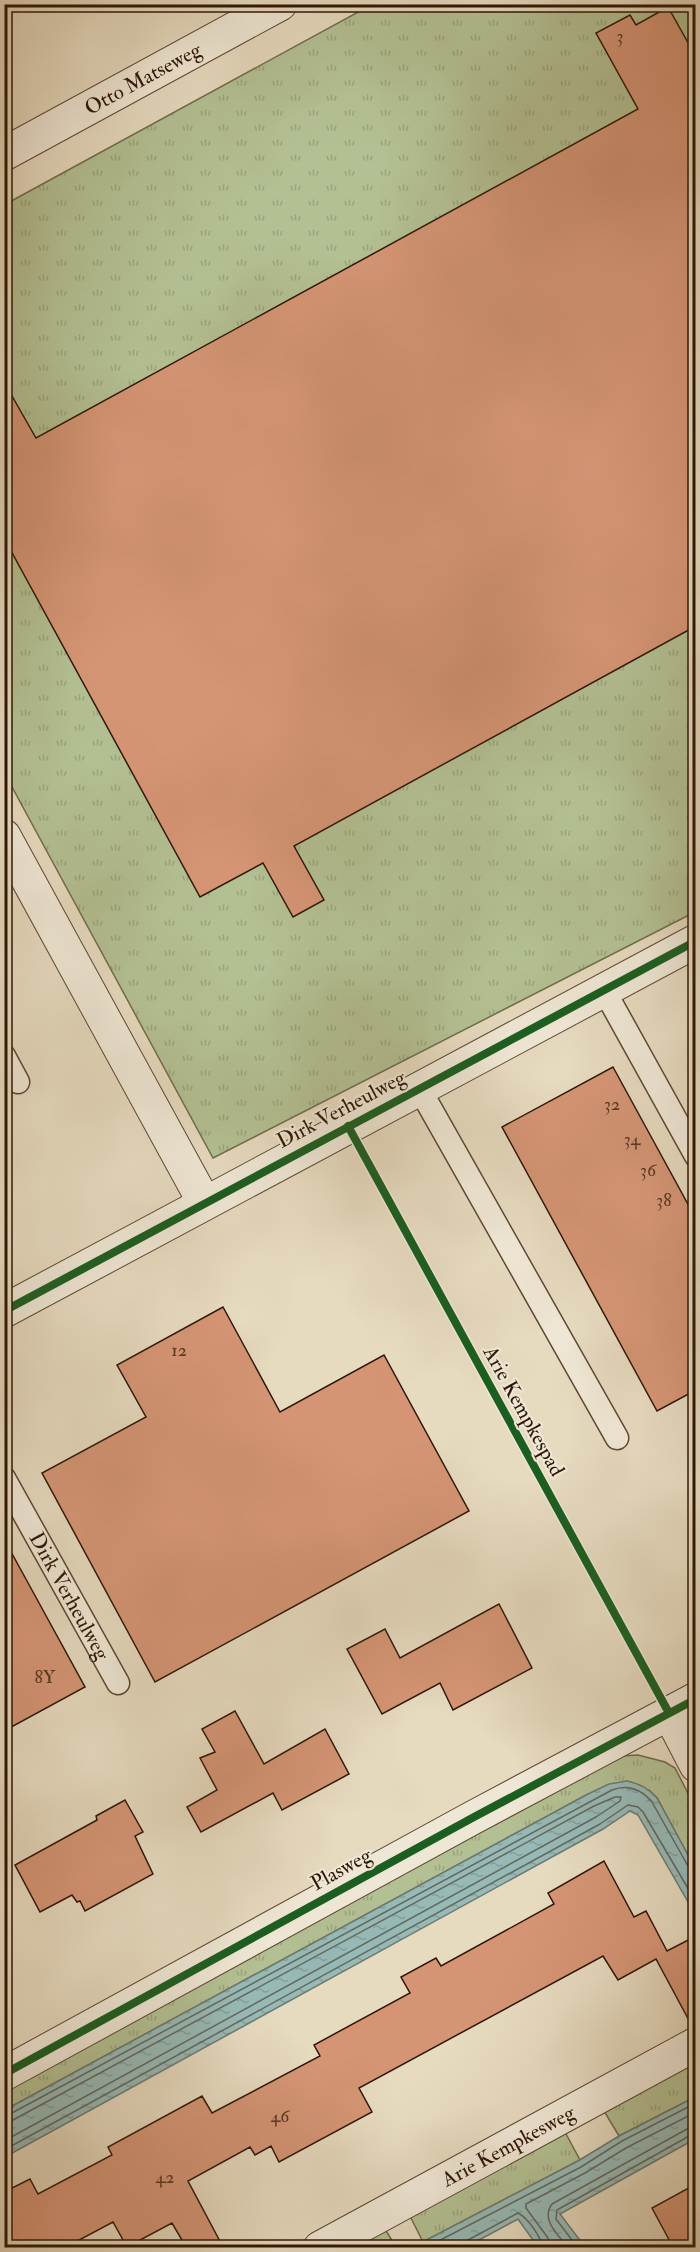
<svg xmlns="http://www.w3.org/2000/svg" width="700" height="2252" font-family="'IM FELL Double Pica',serif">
	<defs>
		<pattern id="grass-tufts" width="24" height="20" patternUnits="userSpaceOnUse" patternTransform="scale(1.5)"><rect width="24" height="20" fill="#b3c093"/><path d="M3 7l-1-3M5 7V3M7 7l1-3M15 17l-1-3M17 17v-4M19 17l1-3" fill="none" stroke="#9aa47d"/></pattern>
		<pattern id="water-ripples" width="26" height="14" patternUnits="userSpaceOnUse" patternTransform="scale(1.5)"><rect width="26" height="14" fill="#97bab7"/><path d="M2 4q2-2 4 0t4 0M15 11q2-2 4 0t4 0" fill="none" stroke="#829f9c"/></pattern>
	</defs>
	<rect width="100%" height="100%" fill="#e6dabf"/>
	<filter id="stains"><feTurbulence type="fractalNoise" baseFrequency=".00333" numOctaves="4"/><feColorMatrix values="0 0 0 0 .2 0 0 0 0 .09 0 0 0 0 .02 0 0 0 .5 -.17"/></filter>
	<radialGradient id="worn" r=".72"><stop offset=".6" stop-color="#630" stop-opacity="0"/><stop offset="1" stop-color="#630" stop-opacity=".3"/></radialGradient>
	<path fill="url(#grass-tufts)" stroke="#706c4c" stroke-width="1.5" d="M 371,5 L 695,5 L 695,912 L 213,1158 L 5,774 L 4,205 Z
		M 638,1755 L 665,1762 L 675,1768 L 695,1807 L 695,1868 L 657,1798 L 649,1790 L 588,1794 L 5,2110 L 5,2090 L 622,1756 Z
		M 695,2062 L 695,2097 L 619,2136 L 604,2111 Z
		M 565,2132 L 580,2160 L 423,2242 L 410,2216 Z
		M 385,2229 L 396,2247 L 352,2248 Z"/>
	<path fill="url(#water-ripples)" stroke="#6d796f" stroke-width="1.5" d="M 627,1781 C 640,1784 648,1788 657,1798 L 695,1868 L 695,1914 L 638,1815 L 630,1811 L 603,1829 L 5,2157 L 5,2110 L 588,1794 L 609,1784 Z
		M 695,2097 L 695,2139 L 560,2214 L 585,2247 L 538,2247 L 518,2219 L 466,2247 L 413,2247 L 578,2161 L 619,2136 Z"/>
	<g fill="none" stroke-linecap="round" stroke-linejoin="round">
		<path stroke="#62685e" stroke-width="1.5" d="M 4,2114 L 10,2114 L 612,1790 C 628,1784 641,1789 652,1802 L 688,1866 L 696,1869
			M 4,2122 L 13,2120 L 594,1806 L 615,1797 L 621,1797 L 620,1801 L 596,1817 L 4,2141
			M 4,2150 L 600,1824 L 628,1805 L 638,1807 L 643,1812 L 696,1902
			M 425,2248 L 581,2167 L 622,2141 L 696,2103
			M 464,2248 L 468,2240 L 518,2213 C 528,2218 541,2237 543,2248
			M 550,2248 L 548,2238 L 526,2208 L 526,2204 L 585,2173 L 626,2148 L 696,2112
			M 568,2248 C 559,2235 540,2220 552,2204 L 687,2129 L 696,2127
			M 578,2248 L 556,2219 L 557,2210 L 691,2135 L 696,2135"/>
	</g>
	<path fill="#d59575" stroke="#2e1704" stroke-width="1.5" d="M 668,7 L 696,57 L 696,626 L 294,846 L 324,900 L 293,917 L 263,863 L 200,897 L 4,538 L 4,382 L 36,438 L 638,109 L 596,33 L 630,15 L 636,25 Z
		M 613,1067 L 696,1219 L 696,1390 L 657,1411 L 502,1127 Z
		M 223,1307 L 280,1412 L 384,1355 L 469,1511 L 155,1682 L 42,1473 L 146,1417 L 117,1365 Z
		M 4,1539 L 85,1687 L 4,1731 Z
		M 499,1604 L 532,1668 L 453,1710 L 440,1683 L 382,1714 L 347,1649 L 385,1629 L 400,1658 Z
		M 235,1711 L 264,1764 L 325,1729 L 349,1774 L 282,1810 L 273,1793 L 201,1832 L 187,1807 L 217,1790 L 200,1758 L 215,1752 L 202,1729 Z
		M 125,1800 L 143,1832 L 135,1836 L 153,1874 L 85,1911 L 80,1901 L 77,1902 L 72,1895 L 40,1912 L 15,1865 L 97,1820 L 96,1816 Z
		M 604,1861 L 634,1917 L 646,1911 L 667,1951 L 696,1936 L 696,2025 L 692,2026 L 656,1959 L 618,1980 L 603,1956 L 359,2088 L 372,2112 L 279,2162 L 271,2146 L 255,2155 L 250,2147 L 188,2181 L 223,2247 L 186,2247 L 172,2223 L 127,2247 L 113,2222 L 66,2247 L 15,2247 L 4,2228 L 4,2192 L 30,2179 L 38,2194 L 112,2155 L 108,2147 L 202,2096 L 212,2113 L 320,2056 L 314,2045 L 410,1993 L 401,1977 L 436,1958 L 441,1966 L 554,1904 L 548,1893 Z
		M 696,2184 L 696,2247 L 673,2247 L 652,2208 Z"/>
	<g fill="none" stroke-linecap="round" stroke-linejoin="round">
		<defs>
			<g id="lane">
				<path d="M 604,990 L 696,1156"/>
				<path d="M 4,1056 L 18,1082"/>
				<path d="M 419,1088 L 617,1438"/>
				<path id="s1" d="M 4,1478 L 118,1683"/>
			</g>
			<g id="street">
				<path id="s2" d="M 4,154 L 280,4"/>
				<path d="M 4,836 L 204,1202"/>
				<path d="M 4,1311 L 696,941"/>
				<path d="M 669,1713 L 696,1765"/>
				<path d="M 4,2074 L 474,1817 L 696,1699"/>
				<path id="s3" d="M 320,2248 L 696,2044"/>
			</g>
		</defs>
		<use href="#lane" stroke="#5c4833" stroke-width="25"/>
		<use href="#street" stroke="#5c4833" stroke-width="35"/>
		<use href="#lane" stroke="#efe7d5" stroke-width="22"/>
		<use href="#street" stroke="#efe7d5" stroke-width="33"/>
		<defs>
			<path id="cycleway" d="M 348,1126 L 669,1713
				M 4,1311 L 696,941
				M 4,2074 L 474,1817 L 696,1699"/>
		</defs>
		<use href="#cycleway" stroke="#efe7d5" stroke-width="11"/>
		<use href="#cycleway" stroke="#1b5e20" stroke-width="8"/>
	</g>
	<g text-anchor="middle" stroke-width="4.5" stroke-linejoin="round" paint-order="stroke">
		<g font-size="18" fill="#583620">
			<text x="620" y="42">3</text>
			<text x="612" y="1110">32</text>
			<text x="632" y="1145">34</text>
			<text x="648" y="1176">36</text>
			<text x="664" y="1206">38</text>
			<text x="179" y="1356">12</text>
			<text x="45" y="1683">8Y</text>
			<text x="280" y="2122">46</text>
			<text x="165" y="2183">42</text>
		</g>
		<g font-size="21" fill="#2e1704" stroke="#efe7d5">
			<text dy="7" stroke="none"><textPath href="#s2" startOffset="158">Otto Matseweg</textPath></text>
			<text transform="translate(341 1109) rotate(-28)" y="7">Dirk Verheulweg</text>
			<text transform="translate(524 1411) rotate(61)" y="7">Arie Kempkespad</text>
			<text dy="7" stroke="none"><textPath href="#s1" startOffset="135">Dirk Verheulweg</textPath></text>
			<text transform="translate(341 1869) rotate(-29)" y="7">Plasweg</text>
			<text dy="7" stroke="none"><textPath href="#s3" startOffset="214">Arie Kempkesweg</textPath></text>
		</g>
	</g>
	<rect width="700" height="2252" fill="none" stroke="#e6dabf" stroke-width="24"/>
	<rect x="6" y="6" width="688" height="2240" fill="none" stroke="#2e1704" stroke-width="3"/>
	<rect x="12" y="12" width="676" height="2228" fill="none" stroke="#2e1704" stroke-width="1.5"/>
	<rect width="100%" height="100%" filter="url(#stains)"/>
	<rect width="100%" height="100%" fill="url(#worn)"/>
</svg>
